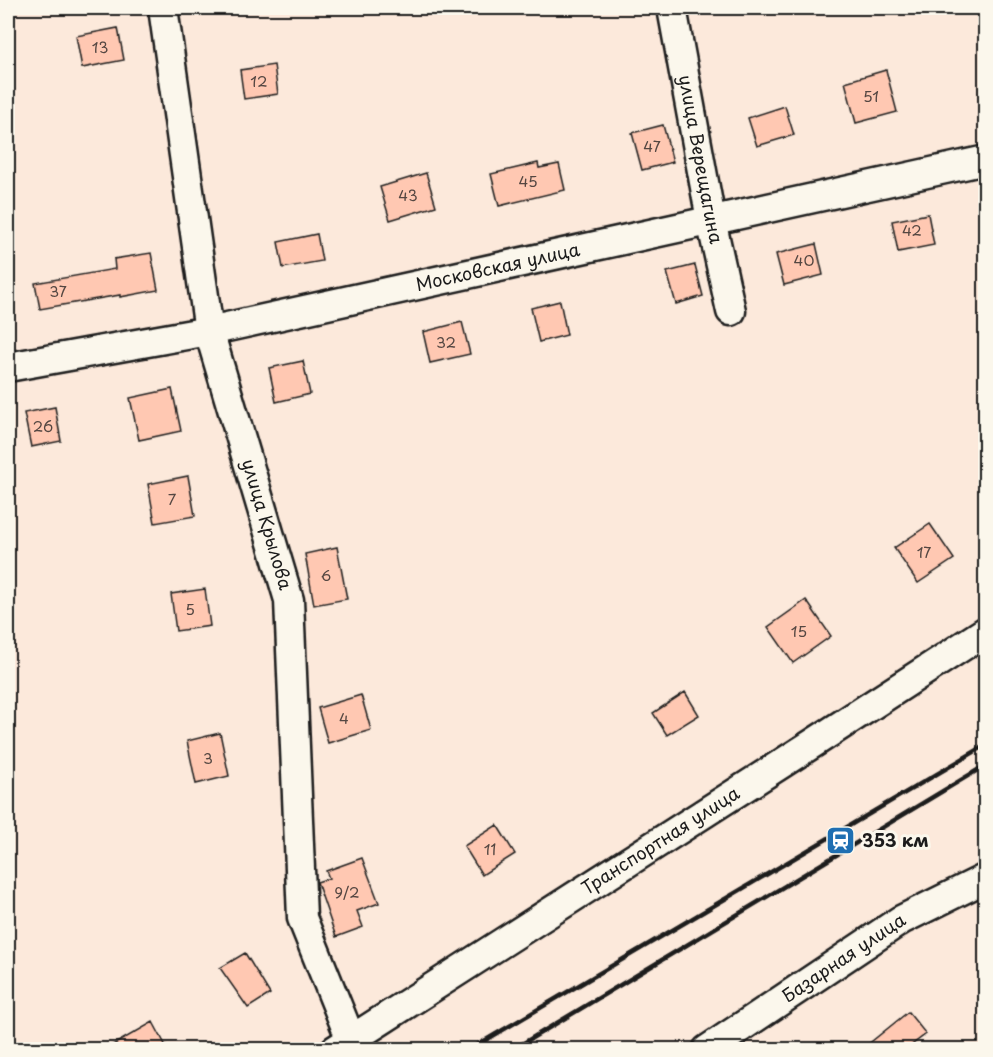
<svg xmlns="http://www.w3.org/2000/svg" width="993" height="1057" font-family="'Playpen Sans',sans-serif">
	<rect width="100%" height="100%" fill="#fce9db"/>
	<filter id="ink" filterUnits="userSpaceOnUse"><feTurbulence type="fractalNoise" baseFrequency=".0167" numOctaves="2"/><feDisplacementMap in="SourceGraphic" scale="12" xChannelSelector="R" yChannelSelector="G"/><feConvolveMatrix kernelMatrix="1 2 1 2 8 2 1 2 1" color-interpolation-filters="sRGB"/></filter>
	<g filter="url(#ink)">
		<path fill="#ffc8b2" stroke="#1c1c1c" stroke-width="1.5" d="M 118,28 L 124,60 L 82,68 L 76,36 Z
			M 274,65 L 278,94 L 244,99 L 240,70 Z
			M 886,70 L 897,112 L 856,123 L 845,82 Z
			M 785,106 L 794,135 L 757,146 L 748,118 Z
			M 663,125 L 673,162 L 642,170 L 632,133 Z
			M 538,163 L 539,168 L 559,164 L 565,190 L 499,206 L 491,174 Z
			M 426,173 L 436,206 L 390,220 L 380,187 Z
			M 928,214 L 934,245 L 898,252 L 892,221 Z
			M 317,234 L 322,261 L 283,268 L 278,242 Z
			M 816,244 L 823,275 L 784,285 L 776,254 Z
			M 151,253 L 158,290 L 120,297 L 120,295 L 40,309 L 35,283 L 115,269 L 114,259 Z
			M 695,265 L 703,296 L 676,304 L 667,272 Z
			M 560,301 L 567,335 L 539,342 L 531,308 Z
			M 462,322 L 470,354 L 430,363 L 423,332 Z
			M 303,361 L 310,394 L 276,402 L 269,368 Z
			M 172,389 L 181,431 L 139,440 L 130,398 Z
			M 55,407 L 61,441 L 31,447 L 24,413 Z
			M 188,476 L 195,516 L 155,523 L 148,484 Z
			M 930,524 L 954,559 L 918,583 L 894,548 Z
			M 337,547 L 347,599 L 314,605 L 305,554 Z
			M 205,589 L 210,626 L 176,631 L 171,594 Z
			M 806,600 L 831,636 L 793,663 L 768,627 Z
			M 685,692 L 699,715 L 667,735 L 653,713 Z
			M 361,695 L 371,730 L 328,743 L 318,708 Z
			M 220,733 L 229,776 L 196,784 L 187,741 Z
			M 497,825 L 515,854 L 482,875 L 464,846 Z
			M 362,858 L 379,903 L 357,911 L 363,927 L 336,937 L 317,882 L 329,878 L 326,871 Z
			M 245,953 L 270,994 L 248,1008 L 220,968 Z
			M 908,1012 L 926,1034 L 905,1050 L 861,1050 Z
			M 153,1022 L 168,1050 L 104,1050 Z"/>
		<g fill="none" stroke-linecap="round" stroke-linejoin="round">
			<defs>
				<g id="street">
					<path id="s1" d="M 163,8 L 209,331 L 289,600 L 302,918 L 351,1040"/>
					<path id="s2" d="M 672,8 L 711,220 L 731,311"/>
					<path id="s3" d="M 8,367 L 209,331 L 986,160"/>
					<path id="s4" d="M 335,1050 L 812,744 L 986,631"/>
					<path id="s5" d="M 707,1050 L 901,920 L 986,878"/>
				</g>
			</defs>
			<use href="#street" stroke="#1c1c1c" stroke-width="33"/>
			<use href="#street" stroke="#fbf7ec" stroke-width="28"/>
			<path stroke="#1c1c1c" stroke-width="4.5" d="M 469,1050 L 986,745
				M 512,1050 L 986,765"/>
		</g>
	</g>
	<defs>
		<symbol id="station-square" viewBox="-11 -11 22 22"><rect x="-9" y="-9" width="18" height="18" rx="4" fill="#1f6fb2" stroke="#fbf7ec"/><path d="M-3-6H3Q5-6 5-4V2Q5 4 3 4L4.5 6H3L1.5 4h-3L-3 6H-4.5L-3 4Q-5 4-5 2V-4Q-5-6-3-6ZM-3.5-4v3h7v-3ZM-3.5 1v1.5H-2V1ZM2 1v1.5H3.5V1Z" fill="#fff"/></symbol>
	</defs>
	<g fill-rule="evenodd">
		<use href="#station-square" x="824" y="824" width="33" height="33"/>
	</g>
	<g text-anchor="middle" stroke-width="6" stroke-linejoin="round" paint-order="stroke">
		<g font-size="15" fill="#554742">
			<text x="100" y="53">13</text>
			<text x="259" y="87">12</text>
			<text x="871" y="102">51</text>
			<text x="652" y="152">47</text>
			<text x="528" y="187">45</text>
			<text x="408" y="201">43</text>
			<text x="912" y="236">42</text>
			<text x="804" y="266">40</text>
			<text x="58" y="297">37</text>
			<text x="446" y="348">32</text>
			<text x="43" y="432">26</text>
			<text x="172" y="505">7</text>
			<text x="924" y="558">17</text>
			<text x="326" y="581">6</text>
			<text x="190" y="615">5</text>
			<text x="799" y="637">15</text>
			<text x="344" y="724">4</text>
			<text x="208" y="764">3</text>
			<text x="490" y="855">11</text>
			<text x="347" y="898">9/2</text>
		</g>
		<g font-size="18" fill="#1c1c1c" stroke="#fbf7ec">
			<text dy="6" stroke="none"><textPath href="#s2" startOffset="154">улица Верещагина</textPath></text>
			<text dy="6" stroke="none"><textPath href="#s3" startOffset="500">Московская улица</textPath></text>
			<text dy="6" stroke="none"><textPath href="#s1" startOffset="528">улица Крылова</textPath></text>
			<text dy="6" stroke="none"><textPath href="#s4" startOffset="387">Транспортная улица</textPath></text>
			<text dy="6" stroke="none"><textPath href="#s5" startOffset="165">Базарная улица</textPath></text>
		</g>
		<g font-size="18" font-weight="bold" fill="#1c1c1c" stroke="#fbf7ec" text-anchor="start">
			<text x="862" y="847">353 км</text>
		</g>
	</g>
	<rect width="993" height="1057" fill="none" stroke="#fbf7ec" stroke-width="30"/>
	<rect x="15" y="15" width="963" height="1027" fill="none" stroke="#1c1c1c" stroke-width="2" filter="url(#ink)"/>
</svg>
